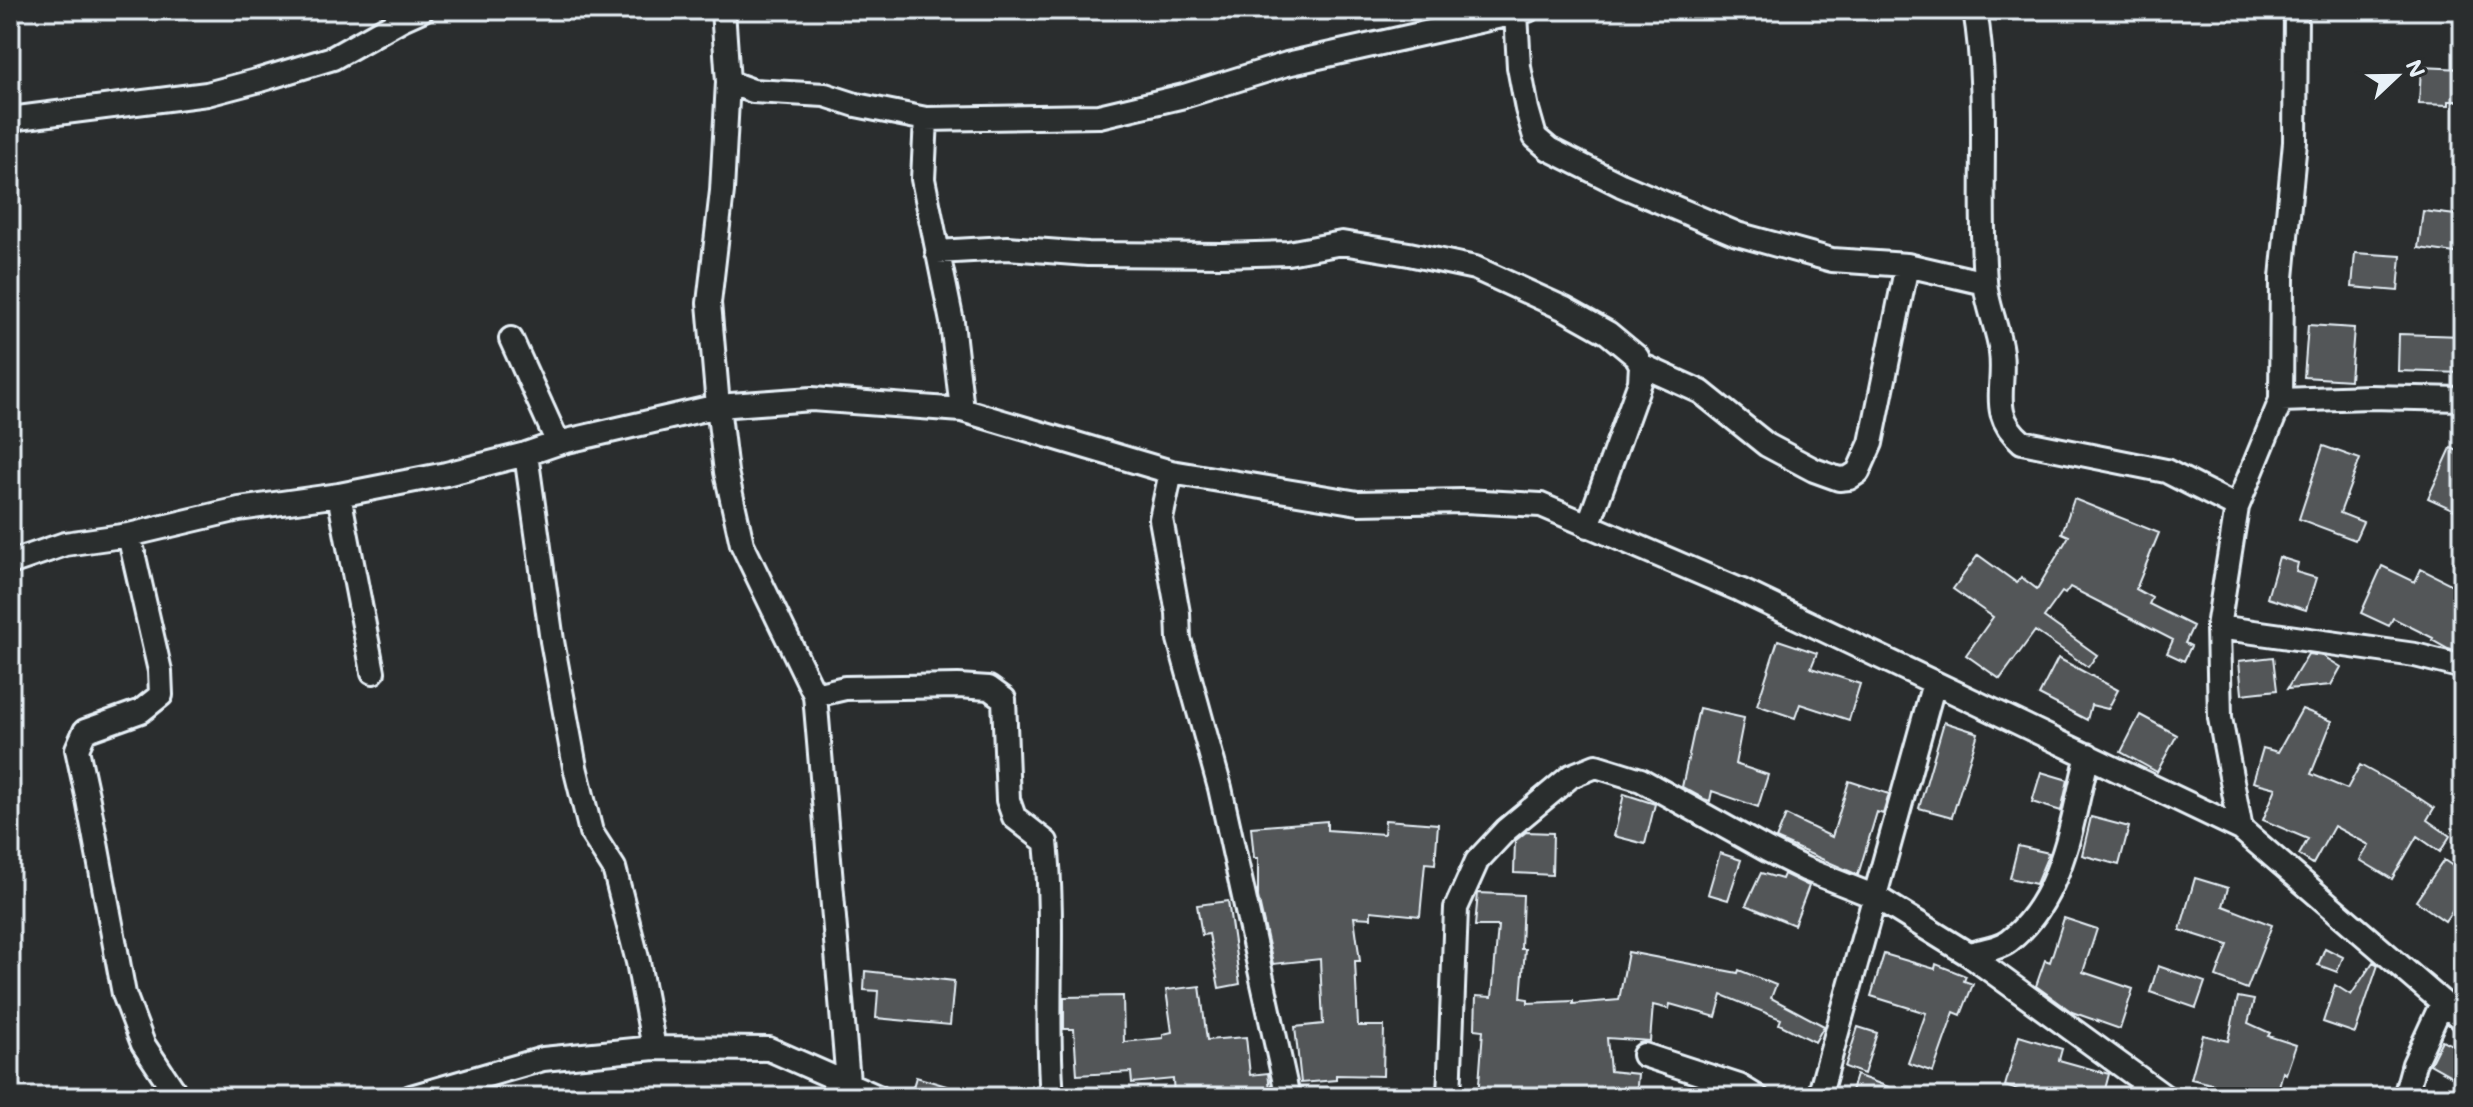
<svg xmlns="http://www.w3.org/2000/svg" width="2473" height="1107" font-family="Mali,sans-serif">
	<rect width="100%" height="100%" fill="#2a2d2e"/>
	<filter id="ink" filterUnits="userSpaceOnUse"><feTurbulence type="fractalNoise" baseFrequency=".0125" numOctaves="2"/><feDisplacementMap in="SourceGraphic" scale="16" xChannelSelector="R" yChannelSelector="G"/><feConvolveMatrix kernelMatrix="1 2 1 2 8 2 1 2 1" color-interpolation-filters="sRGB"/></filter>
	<g filter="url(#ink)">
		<path fill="#535759" stroke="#e8f1f8" stroke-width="2" d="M 2421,67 L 2463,69 L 2463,101 L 2449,101 L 2449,105 L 2419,104 Z
			M 2423,211 L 2463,216 L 2463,254 L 2418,248 Z
			M 2355,253 L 2401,256 L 2398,291 L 2352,287 Z
			M 2308,325 L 2354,328 L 2350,380 L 2304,377 Z
			M 2399,334 L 2463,336 L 2463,373 L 2398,371 Z
			M 2323,446 L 2360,459 L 2340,513 L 2363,522 L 2355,540 L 2299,519 Z
			M 2451,448 L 2463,453 L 2463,514 L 2428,498 Z
			M 2074,499 L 2159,533 L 2136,589 L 2152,598 L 2149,604 L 2193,626 L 2185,643 L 2191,646 L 2184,661 L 2167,653 L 2173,640 L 2070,587 L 2065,594 L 2062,592 L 2044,617 L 2097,655 L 2088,667 L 2035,631 L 2000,679 L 1966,655 L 1993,617 L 1953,589 L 1978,555 L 2017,583 L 2021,577 L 2037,589 L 2069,536 L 2062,533 Z
			M 2279,557 L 2298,563 L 2296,572 L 2316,578 L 2306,610 L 2267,598 Z
			M 2382,566 L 2415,582 L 2421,569 L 2463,590 L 2463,653 L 2448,649 L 2432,640 L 2433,638 L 2393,618 L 2389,626 L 2361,613 Z
			M 1778,640 L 1817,653 L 1811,668 L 1860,684 L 1849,720 L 1800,704 L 1795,718 L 1757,705 Z
			M 2308,654 L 2323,656 L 2341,667 L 2331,685 L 2287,689 Z
			M 2273,657 L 2277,690 L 2242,694 L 2239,661 Z
			M 2058,658 L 2118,690 L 2108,709 L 2091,705 L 2087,720 L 2039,695 Z
			M 1699,708 L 1744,718 L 1735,764 L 1768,775 L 1758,807 L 1712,791 L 1710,801 L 1704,799 L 1682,787 Z
			M 2302,709 L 2332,721 L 2311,774 L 2347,789 L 2360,765 L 2416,796 L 2434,808 L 2427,820 L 2450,836 L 2440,852 L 2417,836 L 2392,879 L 2360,860 L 2369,845 L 2334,826 L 2313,864 L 2299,855 L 2308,839 L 2263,820 L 2276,788 L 2253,782 L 2263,748 L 2278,752 Z
			M 2140,715 L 2177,735 L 2157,772 L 2121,752 Z
			M 1944,722 L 1978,733 L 1952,817 L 1919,808 Z
			M 2041,772 L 2068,780 L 2061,811 L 2032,802 Z
			M 1849,781 L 1889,794 L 1883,814 L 1877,812 L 1858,875 L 1776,839 L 1786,815 L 1832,837 Z
			M 1624,794 L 1655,804 L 1645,844 L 1614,836 Z
			M 2091,817 L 2129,827 L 2119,865 L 2082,855 Z
			M 1385,820 L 1438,824 L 1435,864 L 1425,863 L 1420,916 L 1371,911 L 1371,918 L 1354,917 L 1360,961 L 1355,961 L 1358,1026 L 1384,1026 L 1383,1076 L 1336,1075 L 1336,1080 L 1301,1083 L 1295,1027 L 1323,1024 L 1320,959 L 1273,964 L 1258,897 L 1258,858 L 1254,858 L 1251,827 L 1327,821 L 1327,830 L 1384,834 Z
			M 1526,832 L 1553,833 L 1552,875 L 1514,873 L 1515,841 Z
			M 2018,846 L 2049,853 L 2036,884 L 2010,878 Z
			M 1720,853 L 1741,860 L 1728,900 L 1708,894 Z
			M 2444,860 L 2463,873 L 2463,895 L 2445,921 L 2416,901 Z
			M 1761,873 L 1782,879 L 1784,874 L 1809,886 L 1794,925 L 1746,905 Z
			M 2195,878 L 2228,888 L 2223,906 L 2272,925 L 2247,989 L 2216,977 L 2228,945 L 2180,930 Z
			M 1478,893 L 1523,895 L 1521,949 L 1525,949 L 1521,998 L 1528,999 L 1528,1003 L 1573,1001 L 1573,1004 L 1619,1000 L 1628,952 L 1738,973 L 1739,970 L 1776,985 L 1771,998 L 1824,1026 L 1815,1042 L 1779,1024 L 1781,1019 L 1722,995 L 1716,1017 L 1670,1004 L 1669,1009 L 1653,1005 L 1650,1041 L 1607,1038 L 1610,1071 L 1638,1074 L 1636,1097 L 1478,1097 L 1483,1030 L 1475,1029 L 1476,996 L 1492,997 L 1498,926 L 1475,926 Z
			M 1228,901 L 1240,984 L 1219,988 L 1209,934 L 1202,935 L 1197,905 Z
			M 2064,918 L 2097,929 L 2083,972 L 2133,989 L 2120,1029 L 2072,1012 L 2036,986 L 2045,960 L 2050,962 Z
			M 2325,948 L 2343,957 L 2337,972 L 2318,965 Z
			M 1884,954 L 1935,969 L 1936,964 L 1966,976 L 1964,981 L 1973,984 L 1961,1015 L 1954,1012 L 1933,1072 L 1908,1063 L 1926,1013 L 1871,996 Z
			M 2373,962 L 2378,965 L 2355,1033 L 2323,1022 L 2335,985 L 2351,995 Z
			M 2158,966 L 2205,982 L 2196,1008 L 2150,992 Z
			M 865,971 L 954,981 L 950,1025 L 876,1018 L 878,991 L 864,990 Z
			M 1200,986 L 1207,1040 L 1246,1037 L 1250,1075 L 1268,1073 L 1271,1097 L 1174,1097 L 1173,1079 L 1132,1083 L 1131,1072 L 1077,1075 L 1074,1029 L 1064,1029 L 1064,997 L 1123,996 L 1124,1042 L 1163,1038 L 1163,1034 L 1172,1032 L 1166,990 Z
			M 2238,997 L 2254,1000 L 2248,1023 L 2270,1033 L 2268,1036 L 2296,1045 L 2286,1074 L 2283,1072 L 2276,1097 L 2230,1097 L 2232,1089 L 2191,1079 L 2203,1035 L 2228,1041 Z
			M 1858,1027 L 1877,1033 L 1864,1074 L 1845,1067 Z
			M 2019,1036 L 2062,1049 L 2059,1060 L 2109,1074 L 2103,1097 L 2041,1097 L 2005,1086 Z
			M 2442,1040 L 2463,1050 L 2463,1062 L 2455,1078 L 2430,1064 Z
			M 1856,1075 L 1910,1095 L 1910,1097 L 1849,1097 Z
			M 916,1077 L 970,1093 L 969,1097 L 910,1097 Z"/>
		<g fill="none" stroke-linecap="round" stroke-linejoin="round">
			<defs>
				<path id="minor" d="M 723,10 L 728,82 L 722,191 L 709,303 L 718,406 L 726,472 L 742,544 L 815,695 L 848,1082 L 842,1097
					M 1975,10 C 1990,99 1978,190 1985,280 C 1986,304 1998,327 2001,352 C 2006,389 1988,413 2022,442 L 2166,471 L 2237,507
					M 1516,13 L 1519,67 L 1527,109 L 1535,137 L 1549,149 L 1621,185 L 1737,234 L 1832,260 L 1907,265 L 1985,283
					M 728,82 L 753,91 L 825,95 L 856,105 L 926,119 L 1099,116 L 1184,96 L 1287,64 L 1528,10
					M 10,119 L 207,94 L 260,80 L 333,58 L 402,19 L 422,10
					M 926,119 L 923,179 L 952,322 L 962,410
					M 937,252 L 1007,248 L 1088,254 L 1222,255 L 1288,253 L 1342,243 L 1409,254 L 1475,268 L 1565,309 L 1608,333 L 1637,357 L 1641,365 L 1640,382 L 1588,526
					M 511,339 L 558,443
					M 1641,365 L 1701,392 L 1767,445 L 1814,470 L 1839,479 L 1849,478 L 1858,472 L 1871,443 L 1907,265
					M 2281,400 L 2369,397 L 2463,399
					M 526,454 L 552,641 L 575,767 L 591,832 L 614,868 L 638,962 L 654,1048
					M 1171,472 L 1161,519 L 1178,613 L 1179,639 L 1220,788 L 1288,1097
					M 339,495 L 373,672
					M 129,535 L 160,671 L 161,695 L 141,711 L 85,731 L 77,749 L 88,800 L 124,994 L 143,1044 L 178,1097
					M 10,563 L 65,544 L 129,535 L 239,509 L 339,495 L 446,474 L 526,454 L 558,443 L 718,406 L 812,399 L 962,410 L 1171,472 L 1358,503 L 1465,501 L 1541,505 L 1740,590 L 2241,829 L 2463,1020
					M 2218,627 L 2415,655 L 2463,667
					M 815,695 L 845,688 L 958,686 L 989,688 L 1004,699 L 1008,800 L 1014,817 L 1046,842 C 1055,927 1045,1012 1052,1097
					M 2241,829 L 2220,718 L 2218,627 L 2237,507 L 2281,400 L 2282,278 L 2295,142 L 2296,10
					M 1968,954 C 1980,951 1999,949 2009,941 C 2064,898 2072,818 2088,755
					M 1644,1055 L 1739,1086 L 1757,1097
					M 411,1097 L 543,1059 L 654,1048 L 769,1049 L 878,1097
					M 1449,1097 L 1456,908 L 1477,861 L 1506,830 L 1571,776 L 1596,766 L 1641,780 L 1767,850 L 1805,869 L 1876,897 L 1968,954 L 2165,1097
					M 1819,1097 L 1934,683
					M 2405,1097 L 2414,1064 L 2442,1003"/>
			</defs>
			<use href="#minor" stroke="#e8f1f8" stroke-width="28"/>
			<use href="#minor" stroke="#2a2d2e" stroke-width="22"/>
		</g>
	</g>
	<rect width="2473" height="1107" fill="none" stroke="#2a2d2e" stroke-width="40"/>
	<rect x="20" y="20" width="2433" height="1067" fill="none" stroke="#e8f1f8" stroke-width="3" filter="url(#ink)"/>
	<g transform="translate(2397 76) rotate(68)" stroke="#2a2d2e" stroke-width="6" paint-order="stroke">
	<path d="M0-6L14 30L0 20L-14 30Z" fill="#e8f1f8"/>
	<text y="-12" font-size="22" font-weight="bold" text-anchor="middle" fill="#e8f1f8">N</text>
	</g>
</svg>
